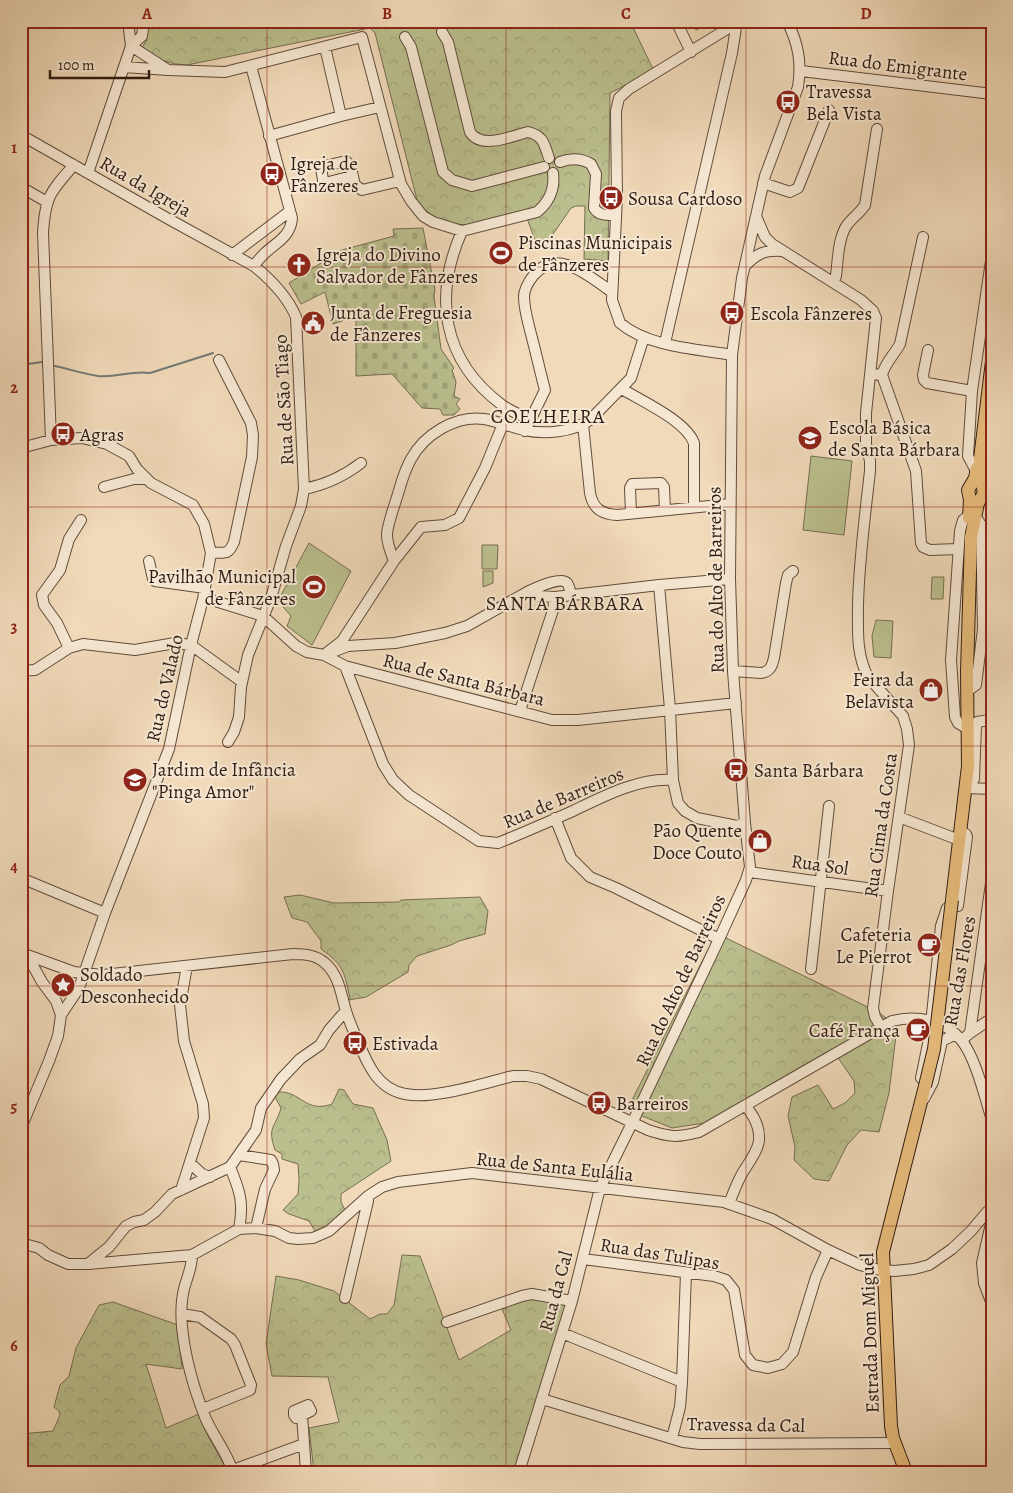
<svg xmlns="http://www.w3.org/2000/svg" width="1013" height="1493" font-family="Alegreya,serif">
	<defs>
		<pattern id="forest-crowns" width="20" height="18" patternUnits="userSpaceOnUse" patternTransform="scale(1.25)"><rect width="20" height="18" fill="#bbbf8e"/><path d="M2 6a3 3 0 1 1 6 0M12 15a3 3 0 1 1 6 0" fill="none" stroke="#a1a47a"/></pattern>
		<pattern id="cemetery-stones" width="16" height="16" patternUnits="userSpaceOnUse" patternTransform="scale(1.25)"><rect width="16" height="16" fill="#bbbf8e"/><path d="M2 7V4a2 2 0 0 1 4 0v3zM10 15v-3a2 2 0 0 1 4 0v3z" fill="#a1a47a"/></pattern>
	</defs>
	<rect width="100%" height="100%" fill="#f1dab9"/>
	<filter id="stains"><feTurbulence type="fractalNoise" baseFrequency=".004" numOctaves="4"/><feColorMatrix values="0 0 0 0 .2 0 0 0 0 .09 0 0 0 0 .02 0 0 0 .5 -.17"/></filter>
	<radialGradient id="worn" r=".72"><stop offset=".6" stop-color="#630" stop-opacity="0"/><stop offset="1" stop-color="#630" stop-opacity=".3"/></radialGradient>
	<path fill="#bbbf8e" stroke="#766e50" d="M 692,21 L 709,21 L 710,24 L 696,30 Z
		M 811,456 L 852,461 L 844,535 L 803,530 Z
		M 309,543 L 351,571 L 312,645 L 287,626 L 291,616 L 278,601 Z
		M 482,545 L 498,545 L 497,569 L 482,569 Z
		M 483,571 L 493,571 L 493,583 L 483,587 Z
		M 932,577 L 944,577 L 943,599 L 931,599 Z
		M 876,620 L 893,621 L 891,658 L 874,657 L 872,636 Z"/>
	<path fill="url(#forest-crowns)" stroke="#766e50" d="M 148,21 L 630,21 L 654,71 L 610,93 L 608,261 L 584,259 L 585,206 L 576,206 L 571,208 L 549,240 L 541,243 L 535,240 L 525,213 C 487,221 444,240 417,200 L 375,33 L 370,28 L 187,65 C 169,64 157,60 142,48 L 146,41 Z
		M 300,895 L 334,903 L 399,902 L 401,900 L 480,897 L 488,911 L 485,934 L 459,941 L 451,945 L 417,956 L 409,965 L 408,972 L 366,997 L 349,1000 L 350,998 C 344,972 344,965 321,949 L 321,941 L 307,922 L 292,918 L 284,897 Z
		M 715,936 L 726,938 L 880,1013 L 897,1027 L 889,1093 L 879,1132 L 861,1130 L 847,1145 L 829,1181 L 814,1179 L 794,1160 L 795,1147 L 788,1116 L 792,1097 L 818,1085 L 833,1109 L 845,1103 L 855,1093 L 854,1081 L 832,1049 L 704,1123 L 672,1128 L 627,1110 Z
		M 339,1089 L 344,1090 L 353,1104 L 373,1108 L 387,1140 L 391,1161 L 341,1194 L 341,1202 L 346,1212 L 330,1225 L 315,1231 L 309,1221 L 289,1214 L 283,1210 L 298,1194 L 299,1181 L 298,1164 L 282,1159 L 282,1154 L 275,1150 C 267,1126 275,1129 281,1108 L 275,1097 L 277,1092 C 301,1090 305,1114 332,1104 Z
		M 402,1255 L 420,1256 L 459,1360 L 511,1330 L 502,1309 L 524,1297 L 561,1303 L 565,1307 L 514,1472 L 314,1472 L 309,1428 L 339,1422 L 328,1377 L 272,1376 L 266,1344 L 276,1276 L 299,1280 L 334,1291 L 370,1319 L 380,1314 L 387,1314 L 394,1305 Z
		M 113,1302 L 178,1325 L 182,1369 L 146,1364 L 166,1428 L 199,1414 L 206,1432 L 228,1472 L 21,1472 L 21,1434 L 53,1431 L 60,1415 L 59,1411 L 54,1407 L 60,1385 L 69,1376 L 76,1348 L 99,1305 Z"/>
	<path fill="url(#cemetery-stones)" stroke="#766e50" d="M 423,228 L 435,290 L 434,296 L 441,349 L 454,368 L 452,370 L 456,382 L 454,396 L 460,399 L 456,404 L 460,409 L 454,415 L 443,415 L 440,409 L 422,408 L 392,374 L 356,376 L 356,316 L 333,324 L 325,292 L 301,304 L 289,283 L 342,250 L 394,236 L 393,229 Z"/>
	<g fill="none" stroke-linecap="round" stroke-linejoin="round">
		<path stroke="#727a76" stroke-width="2" d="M 21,365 L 42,362
			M 55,366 C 69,369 84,374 98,376 C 116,378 133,370 150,373 L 213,353"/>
		<defs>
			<path id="minor" d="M 676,21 L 691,52
				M 442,32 L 448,42 L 470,132 C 481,150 512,136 528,132 C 544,136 544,144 549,158
				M 405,37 L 411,47 L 443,172 L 452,180 L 472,186 L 544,167
				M 131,46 L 142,36 L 144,21
				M 325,47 L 341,116
				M 251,66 L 292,218 C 291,236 277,242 265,253 C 261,257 257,261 254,266
				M 124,67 L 168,70 L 131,46
				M 168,70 L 225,72 L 362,37 L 401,184 L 411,201 L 423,216 L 433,222 L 462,231 L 537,212 C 549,202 555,189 553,173
				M 801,71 L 992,94
				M 21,135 L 165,217 L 254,266 C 270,279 288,298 296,317 L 304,489 L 301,506 L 286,546 L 271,598 L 248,655 L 241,687 L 239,717 L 234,732 L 228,742
				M 269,136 L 341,116 L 380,107
				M 560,162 C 571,158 581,158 591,164 L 596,174 L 594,208 C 599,216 608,215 616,215
				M 88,173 L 131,46 L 128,21
				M 352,176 L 325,183 L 323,180 L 321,167 L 346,161 C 352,166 353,178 355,185 L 362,190 L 400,181
				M 763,183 L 790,192 L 798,188 L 829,110
				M 21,187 L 47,202
				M 756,216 L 765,237 L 772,244 L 861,300 L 873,311 L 876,318 L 866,413 L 866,444 L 870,461 L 870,471 C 865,516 859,560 858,605 C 858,630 856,654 868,677 L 903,716 L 907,729 L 909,745 L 888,891 L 873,1008 L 875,1017 L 881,1027
				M 462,231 C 433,297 442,360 502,405 C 510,411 521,415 529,419
				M 232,255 L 290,211
				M 745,266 C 756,254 764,250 781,251
				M 833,282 L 836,276 C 838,260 838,238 847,225 C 852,218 860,213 865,205 L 877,129
				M 665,343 L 732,53 L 737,21
				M 928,350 L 923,375 L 924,380 L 927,383 L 972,391
				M 732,355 C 697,349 648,347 620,323 L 612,300 L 617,197 L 616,111 L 619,98 L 629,89 L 740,21
				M 871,374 L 882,375 L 916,471 L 921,543 L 923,547 L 930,550 L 958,549
				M 882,375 C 885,363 894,355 900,344 L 923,237
				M 622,389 C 642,401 686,421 694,443 L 694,507
				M 583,424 L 590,493 C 593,509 602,514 617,515 L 730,504
				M 525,431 L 545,390 C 540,371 536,353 531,334 C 528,322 524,309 524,297 C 524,290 529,281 533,276 C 557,246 590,277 612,292
				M 51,440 L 43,233 C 45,197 50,192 74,165
				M 21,448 L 51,440 L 82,438 L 107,444 L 129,456 L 137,469 L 151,483 L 193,505 L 204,524 L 211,553 L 203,599 L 191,645 L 169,749 L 105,913 L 79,988 L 61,1015 L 58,1036 L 49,1061 L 21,1128
				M 976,471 L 968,456 L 972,391 L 992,254
				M 104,487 L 134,479 L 147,479
				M 304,489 C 325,485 344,476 361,463
				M 985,490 L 988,482 L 992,453
				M 631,513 L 630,488 L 632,484 L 661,483 L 664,487 L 665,510
				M 211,553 C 225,552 228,556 234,542 L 252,457 L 253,435 L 251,423 L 219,360
				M 149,561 L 153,579 L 155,581 L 205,588
				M 394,561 C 391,553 387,544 387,535 C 387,524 397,499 400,487 C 403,477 406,468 411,459 C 424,435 455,415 484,419 C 497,421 510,427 524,430 C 545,435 572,432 590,420 L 631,378 L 644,337
				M 659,585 L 670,709 L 673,780 L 678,803 L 685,811 L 697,818 L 737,826 L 745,823
				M 571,594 C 570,591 569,585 567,583 C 561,576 536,588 529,591 L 538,596 L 555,597 L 659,585 L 730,579
				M 203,599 L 215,601 L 263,616 L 296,646 L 307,652 L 324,655 L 345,666 L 552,720 L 578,720 L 736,703
				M 69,648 L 57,623 L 44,605 L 42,595 L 60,570 L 69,539 L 81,520
				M 335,651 L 348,646 L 395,643 L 445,633 L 467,626 L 529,591
				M 324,655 L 342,641 L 394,561 L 421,527 L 445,525 L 459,518 L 485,468 L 503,424
				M 345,666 L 383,764 L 393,780 L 409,795 L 479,841 L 498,843 C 523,833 548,822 573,811 C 602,797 640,777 673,780
				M 21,671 L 35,670 L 69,648 L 83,644 L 135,650 L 175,643 L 191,645 L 242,682
				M 733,671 L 761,673 C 770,672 772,666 774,658 L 786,583 L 788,575 L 793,571
				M 967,691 L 976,685 L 983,629 L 981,525 L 976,517
				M 520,711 L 553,610 L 555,597
				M 968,729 L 958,723 L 955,717 L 951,660 L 960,531 L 963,520 L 969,515
				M 967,781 L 973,781 L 974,779 L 976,725 L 977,722 L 989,720 L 992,714
				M 966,788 L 992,789
				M 899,817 L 959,840
				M 555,818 L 571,858 L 590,877 L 616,888 L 719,939
				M 992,841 L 992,842
				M 749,872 L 888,891
				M 21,878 L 105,913
				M 958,906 L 967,837 L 966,834 L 960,831
				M 21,951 L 27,955 L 74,972 L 103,975 L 293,954 C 305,954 316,955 325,963 C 339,975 341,994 346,1011 C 349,1021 353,1030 357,1039 C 367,1063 377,1089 405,1094 C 434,1100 484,1083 513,1076 L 527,1076 L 541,1079 L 648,1130 C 669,1137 677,1138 699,1132 L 892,1021 C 916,1015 946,1020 962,1041 C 976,1059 985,1098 992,1120
				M 27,955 L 42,982 L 56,1001 L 61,1015
				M 811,969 L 829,806
				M 970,1033 L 992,1018
				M 962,1040 L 970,1033 L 992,876
				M 921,1078 L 930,1034 L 941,926 L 947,908
				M 924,1099 L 933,1082 L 942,1041 L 952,1036 L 957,1036
				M 239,1155 L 271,1160 L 273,1164 L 274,1170 L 265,1189 L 256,1228
				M 190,1163 L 202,1174 L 210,1177
				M 230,1167 C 240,1191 244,1203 239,1229
				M 181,1190 L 204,1118 L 203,1104 L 184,1041 L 180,1005 L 187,966
				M 729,1204 C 733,1193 737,1182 743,1172 C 755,1153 766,1142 754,1118 C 752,1114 748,1110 746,1105
				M 992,1219 L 982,1263 L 984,1283 L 992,1304
				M 21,1243 L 39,1248 L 48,1255 L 68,1264 L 88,1264 L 192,1255 L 239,1229 L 256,1228 L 275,1231 L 289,1238 L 298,1239 L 313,1238 L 329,1231 L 368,1196 L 382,1187 L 398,1182 L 472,1173 L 724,1202 L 772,1219 L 828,1250 L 860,1265 L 875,1269 L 894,1271 L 914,1269 L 929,1265 L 952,1249 L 971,1231 L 987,1212 L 992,1211
				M 192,1255 C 192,1268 187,1277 184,1289 C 181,1301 181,1315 182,1327 C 185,1357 194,1389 205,1417 C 213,1436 227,1452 233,1472
				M 583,1259 L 714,1276 L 726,1280 L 734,1290 L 745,1355 L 753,1365 L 768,1368 L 782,1364 L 793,1352 L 816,1277 L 828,1250
				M 88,1264 L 109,1247 L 126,1226 L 134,1222 L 144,1220 L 155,1212 L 172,1194 L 230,1167 L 256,1130 L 261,1108 L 281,1079 L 300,1059 L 320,1045 L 329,1030 L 342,1015 L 346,1012
				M 345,1298 L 368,1201 L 368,1196
				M 182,1314 L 200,1317 L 231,1339 L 235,1345 L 251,1385 L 250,1390 L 203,1409
				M 447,1322 L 522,1296 L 532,1294 L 572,1301
				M 562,1333 L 682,1382
				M 542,1399 L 683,1442 L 700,1444 L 894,1443
				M 308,1405 L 311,1411 L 296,1418 L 294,1415 L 294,1411 Z
				M 302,1415 L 306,1472
				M 672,1438 L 680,1407 L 682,1382 L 686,1273
				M 233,1470 L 304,1444
				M 519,1472 L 572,1301 L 600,1188 L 635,1117 L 721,935 L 746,880 L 750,867 L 745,823 L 733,671 L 730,579 L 732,355 L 742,278 L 765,176 L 798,87 C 802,62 798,43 787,21"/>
			<path id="major" d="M 969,518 L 970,500 L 968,490 L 975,478 L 977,468
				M 952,900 L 968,766 L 967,672 L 971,537 L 978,503 L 984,493 L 980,475 L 980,459 L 992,361
				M 906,1472 L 893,1438 L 891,1426 L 883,1252 L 925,1086"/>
		</defs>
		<use href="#minor" stroke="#604c3c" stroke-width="12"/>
		<use href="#major" stroke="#301c13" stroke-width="14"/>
		<use href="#minor" stroke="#f6e7d2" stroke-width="10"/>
		<use href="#major" stroke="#e8bd7c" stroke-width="12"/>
		<defs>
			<path id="major-bridge" d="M 925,1086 L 934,1049 L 952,900"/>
		</defs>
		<use href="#major-bridge" stroke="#301c13" stroke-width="14" stroke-linecap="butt"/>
		<use href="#major-bridge" stroke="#e8bd7c" stroke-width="12"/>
	</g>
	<path fill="none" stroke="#8f2418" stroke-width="1" stroke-opacity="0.55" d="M 267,21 L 267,1472M 506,21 L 506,1472M 746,21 L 746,1472M 21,267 L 992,267M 21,507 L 992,507M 21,746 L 992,746M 21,986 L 992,986M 21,1226 L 992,1226"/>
	<defs>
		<symbol id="bus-disc" viewBox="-11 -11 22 22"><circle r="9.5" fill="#8f2418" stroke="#f6e7d2"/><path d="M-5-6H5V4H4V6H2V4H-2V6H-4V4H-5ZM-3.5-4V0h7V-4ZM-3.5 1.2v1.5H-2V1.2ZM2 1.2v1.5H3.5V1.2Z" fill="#fff"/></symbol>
		<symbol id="stadium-disc" viewBox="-11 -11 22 22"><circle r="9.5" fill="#8f2418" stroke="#f6e7d2"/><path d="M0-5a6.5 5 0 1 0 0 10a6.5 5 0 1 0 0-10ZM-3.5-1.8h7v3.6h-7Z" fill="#fff"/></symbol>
		<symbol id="church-disc" viewBox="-11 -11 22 22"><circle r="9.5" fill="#8f2418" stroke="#f6e7d2"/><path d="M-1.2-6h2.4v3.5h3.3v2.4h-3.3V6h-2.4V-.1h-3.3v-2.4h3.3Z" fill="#fff"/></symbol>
		<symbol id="civic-disc" viewBox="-11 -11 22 22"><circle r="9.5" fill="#8f2418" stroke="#f6e7d2"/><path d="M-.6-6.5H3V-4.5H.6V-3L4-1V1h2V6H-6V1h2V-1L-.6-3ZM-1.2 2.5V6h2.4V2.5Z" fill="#fff"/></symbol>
		<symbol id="school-disc" viewBox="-11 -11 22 22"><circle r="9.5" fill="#8f2418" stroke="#f6e7d2"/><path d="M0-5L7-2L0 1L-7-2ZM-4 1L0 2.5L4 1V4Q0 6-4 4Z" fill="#fff"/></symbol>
		<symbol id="shop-disc" viewBox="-11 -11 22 22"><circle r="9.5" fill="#8f2418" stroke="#f6e7d2"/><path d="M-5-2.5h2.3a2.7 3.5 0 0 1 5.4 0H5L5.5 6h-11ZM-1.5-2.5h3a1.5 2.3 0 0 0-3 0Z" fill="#fff"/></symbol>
		<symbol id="cafe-disc" viewBox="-11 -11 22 22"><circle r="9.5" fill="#8f2418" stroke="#f6e7d2"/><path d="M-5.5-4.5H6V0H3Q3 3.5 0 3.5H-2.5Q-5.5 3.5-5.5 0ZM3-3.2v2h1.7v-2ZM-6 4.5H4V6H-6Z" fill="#fff"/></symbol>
		<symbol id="sight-disc" viewBox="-11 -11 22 22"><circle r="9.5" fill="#8f2418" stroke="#f6e7d2"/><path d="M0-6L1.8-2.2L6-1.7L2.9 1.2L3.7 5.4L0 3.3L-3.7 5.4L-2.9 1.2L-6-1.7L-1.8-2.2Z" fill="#fff"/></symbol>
	</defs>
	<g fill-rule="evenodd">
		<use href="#bus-disc" x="774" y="88" width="28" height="28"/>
		<use href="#bus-disc" x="258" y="160" width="28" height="28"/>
		<use href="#bus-disc" x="597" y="184" width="28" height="28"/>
		<use href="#stadium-disc" x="487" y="239" width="28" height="28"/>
		<use href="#church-disc" x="285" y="251" width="28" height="28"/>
		<use href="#bus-disc" x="718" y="299" width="28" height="28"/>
		<use href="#civic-disc" x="299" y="309" width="28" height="28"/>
		<use href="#bus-disc" x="49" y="420" width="28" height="28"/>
		<use href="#school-disc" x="796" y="424" width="28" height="28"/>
		<use href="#stadium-disc" x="300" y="573" width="28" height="28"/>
		<use href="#shop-disc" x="917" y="676" width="28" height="28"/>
		<use href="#bus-disc" x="722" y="756" width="28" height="28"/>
		<use href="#school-disc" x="121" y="766" width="28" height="28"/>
		<use href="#shop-disc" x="746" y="827" width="28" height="28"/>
		<use href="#cafe-disc" x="915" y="931" width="28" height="28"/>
		<use href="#sight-disc" x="49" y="971" width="28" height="28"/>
		<use href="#cafe-disc" x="904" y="1016" width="28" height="28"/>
		<use href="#bus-disc" x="341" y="1029" width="28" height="28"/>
		<use href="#bus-disc" x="585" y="1089" width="28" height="28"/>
	</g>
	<g text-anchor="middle" stroke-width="4" stroke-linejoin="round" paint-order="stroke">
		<g font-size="19" fill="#301c13" stroke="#f6e7d2">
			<text transform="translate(898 65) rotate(7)" y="7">Rua do Emigrante</text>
			<text transform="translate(146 186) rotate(30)" y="7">Rua da Igreja</text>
			<text transform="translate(283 400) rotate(-93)" y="7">Rua de São Tiago</text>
			<text transform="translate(715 580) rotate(-91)" y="7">Rua do Alto de Barreiros</text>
			<text transform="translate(464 679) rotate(14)" y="7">Rua de Santa Bárbara</text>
			<text transform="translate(164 688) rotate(-77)" y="7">Rua do Valado</text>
			<text transform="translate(563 797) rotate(-23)" y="7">Rua de Barreiros</text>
			<text transform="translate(880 825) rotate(-82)" y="7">Rua Cima da Costa</text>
			<text transform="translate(820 864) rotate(8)" y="7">Rua Sol</text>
			<text transform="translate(959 971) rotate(-80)" y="7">Rua das Flores</text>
			<text transform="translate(680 980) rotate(-65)" y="7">Rua do Alto de Barreiros</text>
			<text transform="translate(555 1166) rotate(6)" y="7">Rua de Santa Eulália</text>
			<text transform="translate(660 1253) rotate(9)" y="7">Rua das Tulipas</text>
			<text transform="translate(555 1291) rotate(-75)" y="7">Rua da Cal</text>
			<text transform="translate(869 1333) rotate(-92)" y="7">Estrada Dom Miguel</text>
			<text transform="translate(746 1424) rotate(1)" y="7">Travessa da Cal</text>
		</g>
		<g font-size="19" fill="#301c13" stroke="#f6e7d2" text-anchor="start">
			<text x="806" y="98">Travessa<tspan x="806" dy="22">Bela Vista</tspan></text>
			<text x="290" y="170">Igreja de<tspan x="290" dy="22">Fânzeres</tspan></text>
			<text x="628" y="205">Sousa Cardoso</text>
			<text x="518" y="249">Piscinas Municipais<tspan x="518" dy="22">de Fânzeres</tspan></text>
			<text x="316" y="261">Igreja do Divino<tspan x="316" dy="22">Salvador de Fânzeres</tspan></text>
			<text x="330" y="319">Junta de Freguesia<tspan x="330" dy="22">de Fânzeres</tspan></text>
			<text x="750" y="320">Escola Fânzeres</text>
			<text x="828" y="434">Escola Básica<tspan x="828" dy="22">de Santa Bárbara</tspan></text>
			<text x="80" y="441">Agras</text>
			<text x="296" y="583" text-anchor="end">Pavilhão Municipal<tspan x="296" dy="22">de Fânzeres</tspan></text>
			<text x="914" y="686" text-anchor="end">Feira da<tspan x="914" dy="22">Belavista</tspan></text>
			<text x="152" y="776">Jardim de Infância<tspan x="152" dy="22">"Pinga Amor"</tspan></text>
			<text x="754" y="777">Santa Bárbara</text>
			<text x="742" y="837" text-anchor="end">Pão Quente<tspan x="742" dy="22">Doce Couto</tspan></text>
			<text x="912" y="941" text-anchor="end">Cafeteria<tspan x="912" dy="22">Le Pierrot</tspan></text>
			<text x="80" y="981">Soldado<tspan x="80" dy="22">Desconhecido</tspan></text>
			<text x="900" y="1037" text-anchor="end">Café França</text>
			<text x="372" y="1050">Estivada</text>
			<text x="616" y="1110">Barreiros</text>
		</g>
		<g font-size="20" letter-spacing="1" fill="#301c13" stroke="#f6e7d2">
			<text x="548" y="423">COELHEIRA</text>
			<text x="565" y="610">SANTA BÁRBARA</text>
		</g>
	</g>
	<rect width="1013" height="1493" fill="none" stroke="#f1dab9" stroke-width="55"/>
	<path d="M50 70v8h99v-8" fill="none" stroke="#301c13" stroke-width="2.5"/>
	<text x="58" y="70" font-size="15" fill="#301c13" stroke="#f6e7d2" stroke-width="4" paint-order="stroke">100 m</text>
	<rect x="28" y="28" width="958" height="1438" fill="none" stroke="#8f2418" stroke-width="2"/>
	<g font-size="16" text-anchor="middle" font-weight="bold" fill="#8f2418">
		<text x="147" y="19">A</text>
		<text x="387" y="19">B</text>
		<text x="626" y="19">C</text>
		<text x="866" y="19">D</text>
		<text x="14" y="153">1</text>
		<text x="14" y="393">2</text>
		<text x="14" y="632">3</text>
		<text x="14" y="872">4</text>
		<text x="14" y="1112">5</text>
		<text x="14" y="1351">6</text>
	</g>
	<rect width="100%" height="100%" filter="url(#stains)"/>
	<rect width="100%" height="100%" fill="url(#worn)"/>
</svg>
